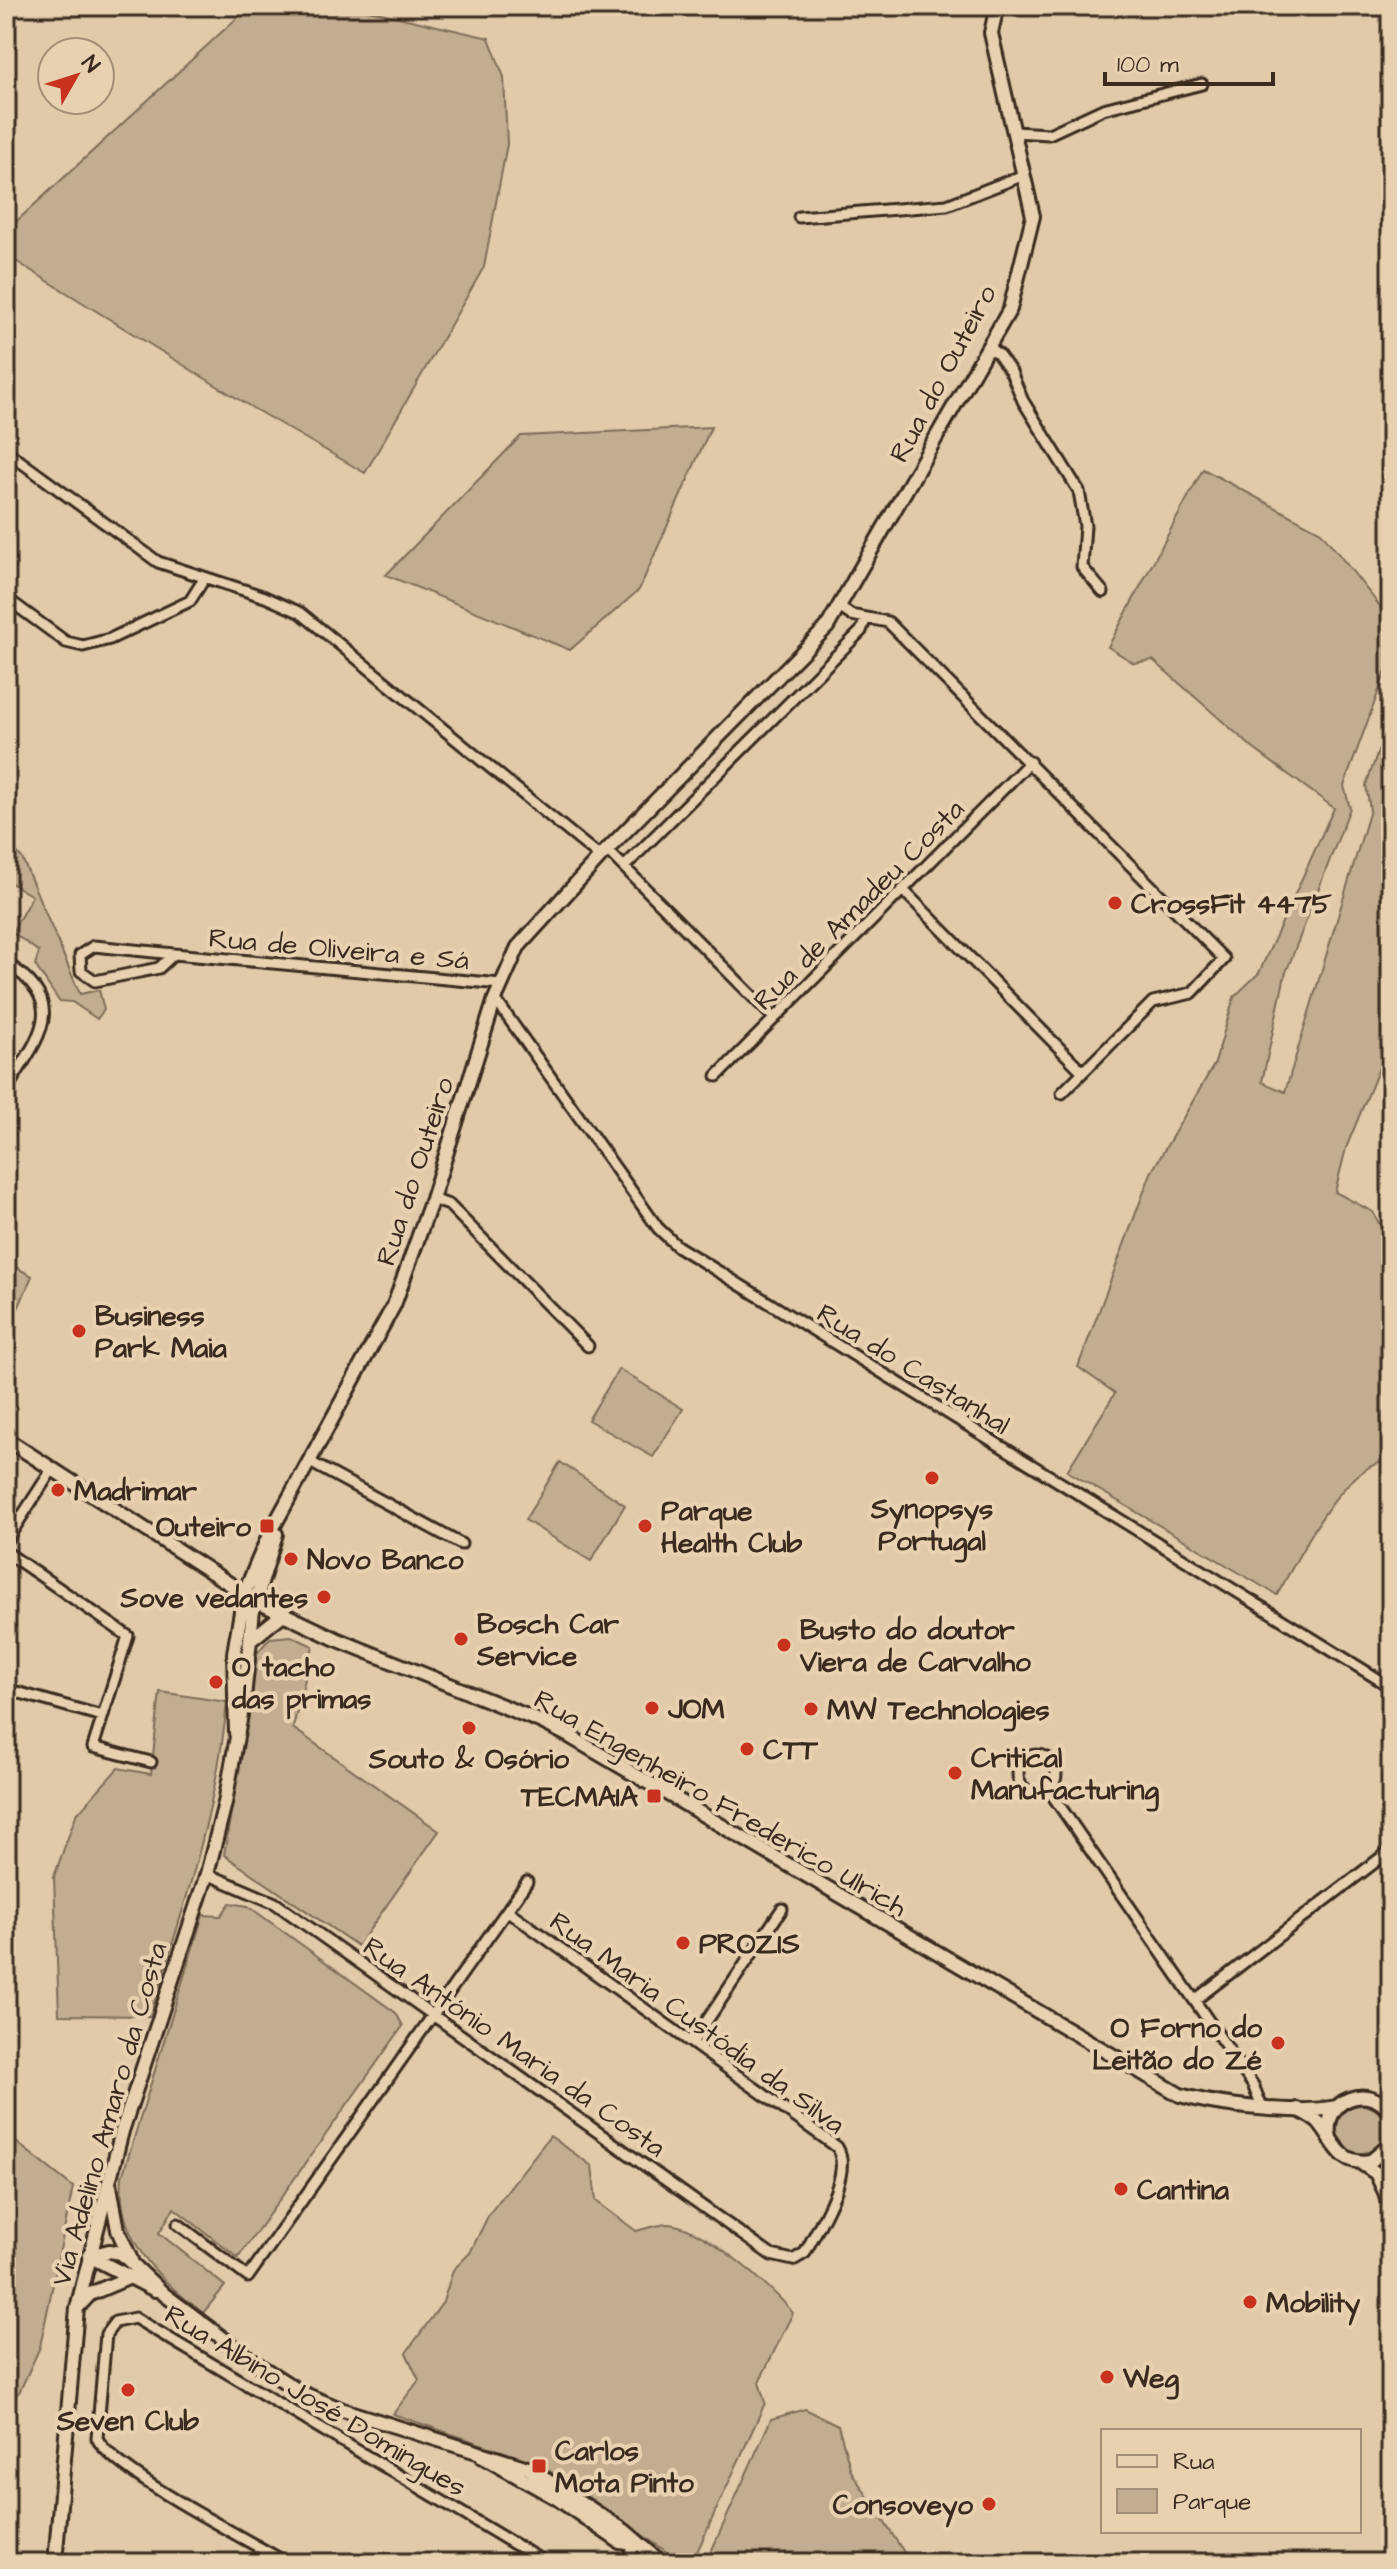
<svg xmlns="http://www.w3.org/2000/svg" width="1397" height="2569" font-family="'Architects Daughter',sans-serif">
	<rect width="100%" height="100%" fill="#e0caaa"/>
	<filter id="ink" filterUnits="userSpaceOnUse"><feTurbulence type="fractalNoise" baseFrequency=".0125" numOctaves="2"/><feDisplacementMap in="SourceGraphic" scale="16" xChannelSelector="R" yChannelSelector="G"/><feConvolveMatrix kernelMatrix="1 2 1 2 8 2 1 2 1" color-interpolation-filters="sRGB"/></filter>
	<g filter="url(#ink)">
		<path fill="#c2ad90" stroke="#7e6c57" stroke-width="2" d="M 250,6 L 351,6 L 489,38 L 504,77 L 507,144 L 484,267 L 365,473 L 251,407 L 6,255 L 6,231 Z
			M 711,427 L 639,590 L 570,650 L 386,575 L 521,436 Z
			M 1203,469 L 1321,532 L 1391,620 L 1391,657 L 1344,786 L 1350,808 L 1285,975 L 1262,1082 L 1285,1092 L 1370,810 L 1366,785 L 1391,716 L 1391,1039 L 1346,1148 L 1335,1192 L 1373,1212 L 1391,1246 L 1391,1460 C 1341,1464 1301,1555 1277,1595 L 1067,1471 L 1115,1393 L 1078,1367 L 1151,1173 L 1215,1063 L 1234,997 L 1259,973 L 1334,808 L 1254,749 L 1153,660 L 1134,663 L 1108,647 Z
			M 6,840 L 22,858 L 80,994 L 99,990 L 104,1010 L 97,1019 L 72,1002 L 59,1001 L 35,965 L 39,952 L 12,932 L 32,896 L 6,880 Z
			M 6,1262 L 32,1276 L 6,1337 Z
			M 619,1369 L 683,1409 L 653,1457 L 588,1420 Z
			M 560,1462 L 625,1505 L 591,1561 L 525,1520 Z
			M 291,1636 L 313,1646 L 293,1728 L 439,1831 L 358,1946 L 224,1855 L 257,1653 L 270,1638 Z
			M 160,1692 L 227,1702 C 217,1810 182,1913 150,2016 L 59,2015 L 54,1877 L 76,1815 L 118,1768 L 151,1774 Z
			M 230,1903 L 248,1906 L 396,2013 L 403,2026 L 238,2258 L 174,2208 L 159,2233 L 225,2286 L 203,2313 C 157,2277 116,2240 122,2177 L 203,1915 L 221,1916 Z
			M1337 2129a24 24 0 1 1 48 0a24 24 0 1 1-48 0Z
			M 6,2134 L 73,2187 L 40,2347 L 20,2391 L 6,2405 Z
			M 550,2136 L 592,2166 L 596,2201 L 636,2231 C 645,2229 657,2225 667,2224 C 700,2224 773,2287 793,2313 L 759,2382 L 765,2403 L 692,2563 L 683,2563 L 539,2464 L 393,2414 L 419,2380 L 406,2353 L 443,2302 L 453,2270 L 470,2253 L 489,2214 Z
			M 805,2409 L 838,2425 L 851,2471 L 911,2563 L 706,2563 L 771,2419 Z"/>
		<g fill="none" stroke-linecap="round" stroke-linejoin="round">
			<defs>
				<path id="street" d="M 1014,132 L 1049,134 L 1103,109 L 1202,84
					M 799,217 L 947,205 L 1024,175
					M 989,348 L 998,354 L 1011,372 L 1023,401 L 1079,491 L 1085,526 L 1082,567 L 1103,592
					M 6,451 L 158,562 L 265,597 L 301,613 L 600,857
					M 6,598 L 66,642 L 83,646 L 110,639 L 190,601 L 204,579
					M 839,607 L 851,615 L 888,622 L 1224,959 L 1192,993 L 1153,1002 L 1083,1072
					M 607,850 L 774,1018
					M 624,867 L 861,631 L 866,618
					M 903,890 L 1083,1072 L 1062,1093
					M 94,946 L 174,954 L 159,968 L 95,981 L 81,971 L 80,955 Z
					M 174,954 L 501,984
					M 6,963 C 72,1004 37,1039 6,1090
					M 495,999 L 658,1228 L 677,1246 L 1391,1687
					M 717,1076 L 1030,762
					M 432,1199 L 449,1205 L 588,1346
					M 310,1462 L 461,1544
					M 6,1541 L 53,1468
					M 6,1552 L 128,1636 L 93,1747 L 151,1762
					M 6,1689 L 102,1716
					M1018 1774a19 19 0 1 1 38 0a19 19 0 1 1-38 0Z
					M 1048,1789 L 1253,2085 L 1262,2107
					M 207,1874 L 275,1903 L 771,2255 L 793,2260 L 805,2253 C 818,2226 854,2174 837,2147 L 508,1911
					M 1195,2000 L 1391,1850
					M 692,2043 L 782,1909
					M 178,2224 L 248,2277 L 527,1882
					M 287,2563 C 250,2541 111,2471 97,2438 L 106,2334 L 115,2322 L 135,2318 L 546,2563
					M 625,2563 L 636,2544"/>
				<path id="secondary" d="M 6,1439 L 256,1601 L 336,1639 L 542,1722 L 569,1736 L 1180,2095 C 1219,2106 1298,2115 1337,2107
					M 252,1639 L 283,1614
					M 236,1733 L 234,1653 L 244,1594 L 269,1535 L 394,1305 L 432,1199 L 495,999 L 518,947 L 600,857 L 827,627 L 1010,309 L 1033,216 L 991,33 L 997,6
					M 1297,2109 C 1304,2113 1313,2117 1319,2123 C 1336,2143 1339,2166 1371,2161 L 1391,2144
					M 1330,2138 C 1320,2100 1371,2080 1391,2114
					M 1388,2150 L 1391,2174
					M 1361,2163 L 1376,2173 L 1391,2205
					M 110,2186 L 118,2230 L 131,2260
					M 89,2256 L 109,2251 L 121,2253 L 165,2295 L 260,2366 L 302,2393 L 343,2410 L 528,2468 L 625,2531 L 662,2563
					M 89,2256 L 155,2290
					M 80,2305 L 90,2294 L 128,2278
					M 483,2457 L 558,2499 L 620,2542 L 636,2544
					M 55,2563 L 77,2308 L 122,2131 L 207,1874 L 225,1803 L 244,1698 L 253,1610 L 276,1534
					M 1387,2563 L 1391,2557"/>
			</defs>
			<use href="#street" stroke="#3b2a1e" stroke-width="15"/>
			<use href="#secondary" stroke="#3b2a1e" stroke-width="18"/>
			<use href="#street" stroke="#e7d1b0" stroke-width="9"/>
			<use href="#secondary" stroke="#e7d1b0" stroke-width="12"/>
		</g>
	</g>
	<g fill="#c8321e" stroke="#e7d1b0" stroke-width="3">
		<circle cx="1115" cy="903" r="8"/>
		<circle cx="79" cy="1331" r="8"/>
		<circle cx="932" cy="1478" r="8"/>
		<circle cx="58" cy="1490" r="8"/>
		<rect x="259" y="1518" width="16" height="16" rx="4"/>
		<circle cx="645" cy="1526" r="8"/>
		<circle cx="291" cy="1559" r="8"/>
		<circle cx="324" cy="1597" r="8"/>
		<circle cx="461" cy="1639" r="8"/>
		<circle cx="784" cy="1645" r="8"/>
		<circle cx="216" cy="1682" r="8"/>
		<circle cx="652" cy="1708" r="8"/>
		<circle cx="811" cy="1709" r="8"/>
		<circle cx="469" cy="1728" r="8"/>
		<circle cx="747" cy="1749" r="8"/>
		<circle cx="955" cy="1773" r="8"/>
		<rect x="646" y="1788" width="16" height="16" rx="4"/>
		<circle cx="683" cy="1943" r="8"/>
		<circle cx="1278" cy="2043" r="8"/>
		<circle cx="1121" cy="2189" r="8"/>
		<circle cx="1250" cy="2302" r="8"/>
		<circle cx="1107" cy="2377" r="8"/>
		<circle cx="128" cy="2390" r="8"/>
		<rect x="531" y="2458" width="16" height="16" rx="4"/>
		<circle cx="989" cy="2504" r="8"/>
	</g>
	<g text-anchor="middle" stroke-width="8" stroke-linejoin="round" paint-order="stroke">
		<g font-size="28" fill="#3b2a1e" stroke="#e7d1b0">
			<text transform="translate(942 373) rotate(-62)" y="10">Rua do Outeiro</text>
			<text transform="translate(858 904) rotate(-45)" y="10">Rua de Amadeu Costa</text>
			<text transform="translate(339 948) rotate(5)" y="10">Rua de Oliveira e Sá</text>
			<text transform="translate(414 1171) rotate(-72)" y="10">Rua do Outeiro</text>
			<text transform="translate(914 1368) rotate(32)" y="10">Rua do Castanhal</text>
			<text transform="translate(721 1802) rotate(30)" y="10">Rua Engenheiro Frederico Ulrich</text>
			<text transform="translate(698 2022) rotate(36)" y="10">Rua Maria Custódia da Silva</text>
			<text transform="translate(515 2046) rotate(35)" y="10">Rua António Maria da Costa</text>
			<text transform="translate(108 2114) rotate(-74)" y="10">Via Adelino Amaro da Costa</text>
			<text transform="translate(316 2400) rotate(31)" y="10">Rua Albino José Domingues</text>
		</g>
		<g font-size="28" font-weight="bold" fill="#3b2a1e" stroke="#e7d1b0" text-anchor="start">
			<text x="1131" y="913">CrossFit 4475</text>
			<text x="95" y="1325">Business<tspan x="95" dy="32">Park Maia</tspan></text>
			<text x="74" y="1500">Madrimar</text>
			<text x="932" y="1518" text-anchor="middle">Synopsys<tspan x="932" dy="32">Portugal</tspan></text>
			<text x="661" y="1520">Parque<tspan x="661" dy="32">Health Club</tspan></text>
			<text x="251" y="1536" text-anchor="end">Outeiro</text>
			<text x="307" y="1569">Novo Banco</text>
			<text x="308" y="1607" text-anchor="end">Sove vedantes</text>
			<text x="477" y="1633">Bosch Car<tspan x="477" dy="32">Service</tspan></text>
			<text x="800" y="1639">Busto do doutor<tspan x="800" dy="32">Viera de Carvalho</tspan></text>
			<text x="232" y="1676">O tacho<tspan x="232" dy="32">das primas</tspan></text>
			<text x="668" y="1718">JOM</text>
			<text x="827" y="1719">MW Technologies</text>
			<text x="763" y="1759">CTT</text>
			<text x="971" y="1767">Critical<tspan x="971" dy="32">Manufacturing</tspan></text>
			<text x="469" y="1768" text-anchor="middle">Souto &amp; Osório</text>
			<text x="638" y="1806" text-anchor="end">TECMAIA</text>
			<text x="699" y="1953">PROZIS</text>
			<text x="1262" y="2037" text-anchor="end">O Forno do<tspan x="1262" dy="32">Leitão do Zé</tspan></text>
			<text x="1137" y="2199">Cantina</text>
			<text x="1266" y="2312">Mobility</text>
			<text x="1123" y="2387">Weg</text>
			<text x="128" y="2430" text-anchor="middle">Seven Club</text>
			<text x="555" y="2460">Carlos<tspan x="555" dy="32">Mota Pinto</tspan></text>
			<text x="973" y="2514" text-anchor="end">Consoveyo</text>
		</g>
	</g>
	<rect width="1397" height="2569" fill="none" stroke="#e7d1b0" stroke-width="32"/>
	<rect x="16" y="16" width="1365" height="2537" fill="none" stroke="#3b2a1e" stroke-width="3" filter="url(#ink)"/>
	<rect x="1101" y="2429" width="260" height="104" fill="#e7d1b0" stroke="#a28e76" stroke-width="2"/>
	<rect x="1117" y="2455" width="40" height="12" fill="#e7d1b0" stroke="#a28e76" stroke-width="2"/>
	<text x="1173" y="2469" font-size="24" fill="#3b2a1e">Rua</text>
	<rect x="1117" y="2489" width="40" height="24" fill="#c2ad90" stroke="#a28e76" stroke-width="2"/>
	<text x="1173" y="2509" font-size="24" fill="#3b2a1e">Parque</text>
	<g transform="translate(76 76) rotate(51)"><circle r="38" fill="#e7d1b0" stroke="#a28e76" stroke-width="2"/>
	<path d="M0-6L14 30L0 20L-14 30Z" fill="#c8321e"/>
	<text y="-12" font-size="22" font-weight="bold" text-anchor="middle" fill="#3b2a1e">N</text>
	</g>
	<path d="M1105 72v12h168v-12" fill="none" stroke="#3b2a1e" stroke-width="4"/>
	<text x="1117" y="72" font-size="24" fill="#3b2a1e" stroke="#e7d1b0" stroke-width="6" paint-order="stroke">100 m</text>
</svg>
